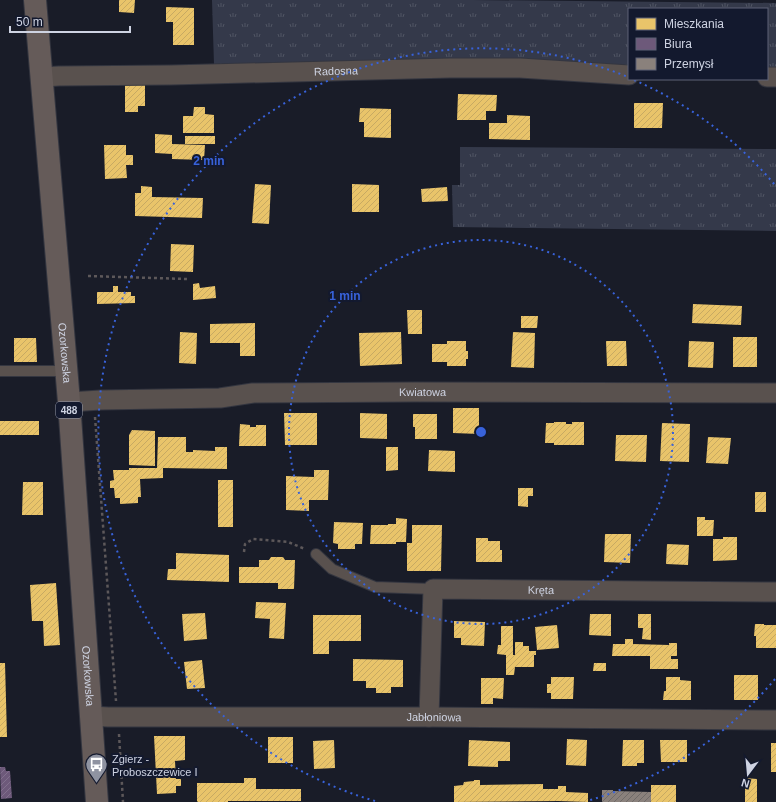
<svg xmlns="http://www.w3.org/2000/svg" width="776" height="802" font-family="Arial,sans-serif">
	<defs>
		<pattern id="grass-tufts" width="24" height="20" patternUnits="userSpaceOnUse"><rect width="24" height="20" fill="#34394a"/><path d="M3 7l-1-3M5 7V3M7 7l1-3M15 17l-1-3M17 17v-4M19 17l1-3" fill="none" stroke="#505564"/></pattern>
		<pattern id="homes-hatch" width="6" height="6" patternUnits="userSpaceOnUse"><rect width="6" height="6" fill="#e9c46a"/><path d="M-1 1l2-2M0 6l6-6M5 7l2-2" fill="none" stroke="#c7a962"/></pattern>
		<pattern id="offices-hatch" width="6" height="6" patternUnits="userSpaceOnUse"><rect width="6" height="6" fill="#6d597a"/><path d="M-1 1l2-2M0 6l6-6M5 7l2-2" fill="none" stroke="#81708d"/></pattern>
		<pattern id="industry-hatch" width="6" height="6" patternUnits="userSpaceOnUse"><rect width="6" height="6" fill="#8a817c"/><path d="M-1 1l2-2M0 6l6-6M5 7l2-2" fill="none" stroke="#6f6a68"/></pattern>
	</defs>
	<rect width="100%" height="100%" fill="#191c28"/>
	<path fill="url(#grass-tufts)" d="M 212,0 L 471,0 L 776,3 L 776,70 L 767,70 L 767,9 L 629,9 L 629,69 L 426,59 L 214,64 Z
		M 460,147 L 776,149 L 776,231 L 453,227 L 452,185 L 460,185 Z"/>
	<path fill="url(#homes-hatch)" d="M 119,0 L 135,0 L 134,13 L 119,12 Z
		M 166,7 L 194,8 L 194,45 L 173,45 L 173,22 L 166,22 Z
		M 125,85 L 145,85 L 145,106 L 138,106 L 138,112 L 125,112 Z
		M 458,94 L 497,95 L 496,111 L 486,111 L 486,120 L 457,120 Z
		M 634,103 L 663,103 L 662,128 L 634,128 Z
		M 194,107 L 205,107 L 205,114 L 214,115 L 214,133 L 183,133 L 183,116 L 193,116 Z
		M 360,108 L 391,109 L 391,138 L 364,137 L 364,122 L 359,122 Z
		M 507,115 L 530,116 L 530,140 L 489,139 L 489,123 L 507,123 Z
		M 155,134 L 172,135 L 172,144 L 205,145 L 204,160 L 172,159 L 172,154 L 155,153 Z
		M 185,136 L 215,136 L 215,144 L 185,144 Z
		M 104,145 L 126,145 L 126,155 L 133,155 L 133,165 L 126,165 L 127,178 L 105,179 Z
		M 255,184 L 271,185 L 269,224 L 252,223 Z
		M 352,184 L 379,185 L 379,212 L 352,212 Z
		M 141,186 L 152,187 L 152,197 L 203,198 L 202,218 L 135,216 L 135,193 L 141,193 Z
		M 447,187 L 448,201 L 422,202 L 421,189 Z
		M 171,244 L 194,245 L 193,272 L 170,271 Z
		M 199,283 L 200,288 L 215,286 L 216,298 L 193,300 L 193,284 Z
		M 113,286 L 118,286 L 118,292 L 131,292 L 131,296 L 135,296 L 135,303 L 97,304 L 97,292 L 113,292 Z
		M 693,304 L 742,306 L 741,325 L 692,323 Z
		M 407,310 L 422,310 L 422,334 L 408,334 Z
		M 521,316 L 538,316 L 537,328 L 521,328 Z
		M 255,323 L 255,356 L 240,356 L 240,343 L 210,343 L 210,324 Z
		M 180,332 L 197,333 L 196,364 L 179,363 Z
		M 401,332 L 402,364 L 360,366 L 359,333 Z
		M 513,332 L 535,333 L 534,368 L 511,367 Z
		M 733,337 L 757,337 L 757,367 L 733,367 Z
		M 14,338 L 36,338 L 37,362 L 14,362 Z
		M 447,341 L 466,341 L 466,351 L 468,351 L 468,359 L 466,359 L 466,366 L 447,366 L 447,362 L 432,362 L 432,344 L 447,344 Z
		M 606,341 L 626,341 L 627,366 L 607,366 Z
		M 689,341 L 714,342 L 713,368 L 688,367 Z
		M 453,408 L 479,408 L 479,434 L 453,433 Z
		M 284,413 L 317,413 L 317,445 L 285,445 Z
		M 360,413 L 387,414 L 387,439 L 360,438 Z
		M 413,414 L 437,414 L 437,439 L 415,439 L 415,427 L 413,427 Z
		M 0,421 L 39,421 L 39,435 L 0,435 Z
		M 554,422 L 566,422 L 566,424 L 572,424 L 572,422 L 584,422 L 584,445 L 554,445 L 554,443 L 545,443 L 546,423 L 554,423 Z
		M 662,423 L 690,424 L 689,462 L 660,461 Z
		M 240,424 L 250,425 L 250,427 L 256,427 L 256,425 L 266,425 L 266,446 L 239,446 Z
		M 132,430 L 155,431 L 155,466 L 129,465 L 129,435 Z
		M 616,435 L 647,435 L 646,462 L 615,461 Z
		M 158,437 L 186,437 L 186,452 L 193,452 L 193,450 L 215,451 L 215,447 L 227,447 L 227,469 L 163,468 L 163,478 L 140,479 L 141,497 L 138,497 L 138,503 L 120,504 L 120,498 L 115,498 L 114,488 L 110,488 L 110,481 L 114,480 L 113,470 L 129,470 L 129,468 L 157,468 Z
		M 708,437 L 731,438 L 728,464 L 706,463 Z
		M 386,447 L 398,447 L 398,470 L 386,471 Z
		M 429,450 L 455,451 L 455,472 L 428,471 Z
		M 314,470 L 329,470 L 328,500 L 309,500 L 309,511 L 286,510 L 286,476 L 314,477 Z
		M 218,480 L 233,480 L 233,527 L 218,527 Z
		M 23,482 L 43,482 L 43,515 L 22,515 Z
		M 518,488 L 533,488 L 533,496 L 528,496 L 528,507 L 518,506 Z
		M 755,492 L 766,492 L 766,512 L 755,512 Z
		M 697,517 L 705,517 L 705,520 L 714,520 L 713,536 L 697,536 Z
		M 396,518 L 407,519 L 406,542 L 396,542 L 396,544 L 370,544 L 371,525 L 388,525 L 388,524 L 396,524 Z
		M 334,522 L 363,523 L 362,544 L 355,544 L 355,549 L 338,549 L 338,544 L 333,543 Z
		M 412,525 L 442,525 L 441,571 L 407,571 L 407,543 L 412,543 Z
		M 605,534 L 631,534 L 630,563 L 604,562 Z
		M 723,537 L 737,537 L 737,560 L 713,561 L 713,539 L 723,539 Z
		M 476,538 L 488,538 L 488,541 L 500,541 L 500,550 L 502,550 L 502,562 L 476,562 Z
		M 667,544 L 689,545 L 688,565 L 666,564 Z
		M 176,553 L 229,555 L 229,582 L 167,580 L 168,569 L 176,569 Z
		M 271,557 L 283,557 L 285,560 L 295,560 L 294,589 L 278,589 L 278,583 L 239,583 L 239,567 L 259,567 L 259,560 L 269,560 Z
		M 56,583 L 60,645 L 44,646 L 43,621 L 32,621 L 30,585 Z
		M 256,602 L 286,603 L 284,639 L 269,638 L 270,619 L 255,618 Z
		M 205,613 L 207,639 L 184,641 L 182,614 Z
		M 590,614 L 611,614 L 611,636 L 589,635 Z
		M 638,614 L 651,614 L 651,640 L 642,639 L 643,628 L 638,628 Z
		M 313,615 L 361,615 L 361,641 L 329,641 L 329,654 L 313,654 Z
		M 454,621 L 485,622 L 484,646 L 461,645 L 461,638 L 454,638 Z
		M 755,624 L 764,624 L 764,625 L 776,625 L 776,648 L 756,648 L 756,636 L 754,636 Z
		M 557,625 L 559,648 L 537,650 L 535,627 Z
		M 501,626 L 513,626 L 513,655 L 515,655 L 515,642 L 523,642 L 523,646 L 529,646 L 529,651 L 536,651 L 536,655 L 534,655 L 534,667 L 515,667 L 514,675 L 506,675 L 506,655 L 497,654 L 498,645 L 501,645 Z
		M 625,639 L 633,639 L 633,644 L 669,645 L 669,643 L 677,643 L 677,656 L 671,656 L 671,659 L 678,659 L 678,669 L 650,669 L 650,656 L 612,656 L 613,644 L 625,644 Z
		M 353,659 L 403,660 L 403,687 L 391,687 L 391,693 L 376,693 L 376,688 L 366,688 L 366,681 L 353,681 Z
		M 202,660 L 205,688 L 187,689 L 184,662 Z
		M 0,663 L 5,663 L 7,737 L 0,737 Z
		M 594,663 L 606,663 L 606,671 L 593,671 Z
		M 734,675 L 758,675 L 758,700 L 734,700 Z
		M 551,677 L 574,677 L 573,699 L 551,699 L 551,693 L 547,693 L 547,684 L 551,684 Z
		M 666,677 L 680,677 L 680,680 L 691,681 L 691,700 L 663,700 L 664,691 L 666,691 Z
		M 481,678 L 504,678 L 503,699 L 493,698 L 493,704 L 481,704 Z
		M 154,736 L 185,736 L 185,760 L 175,761 L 176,779 L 181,779 L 181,786 L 176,786 L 176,793 L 157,794 Z
		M 268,737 L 293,737 L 293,763 L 268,763 Z
		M 567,739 L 587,740 L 586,766 L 566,765 Z
		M 334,740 L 335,768 L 314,769 L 313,741 Z
		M 469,740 L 510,742 L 510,761 L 498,761 L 498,767 L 468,766 Z
		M 623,740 L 644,740 L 644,763 L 637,763 L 637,766 L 622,766 Z
		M 660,740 L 687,740 L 687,762 L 661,762 Z
		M 771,743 L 776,743 L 776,772 L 771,772 Z
		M 244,778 L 256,778 L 256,789 L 301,789 L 301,801 L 228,801 L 228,802 L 198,802 L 197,801 L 197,783 L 244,783 Z
		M 745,778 L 757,779 L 757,802 L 745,802 Z
		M 474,780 L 480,780 L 480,785 L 543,784 L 543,789 L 558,789 L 558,786 L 566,786 L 566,792 L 588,793 L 588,802 L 558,801 L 454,802 L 454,786 L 463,785 L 464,782 L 474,781 Z
		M 651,785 L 676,785 L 676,802 L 651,802 Z"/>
	<path fill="url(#offices-hatch)" d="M 0,767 L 5,767 L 6,771 L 10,771 L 12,798 L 1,799 Z"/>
	<path fill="url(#industry-hatch)" d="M 602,790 L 613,790 L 613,791 L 651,792 L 651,802 L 602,802 Z"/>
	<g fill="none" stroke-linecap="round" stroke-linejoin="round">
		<defs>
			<path id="service" d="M 0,371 L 66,371
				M 316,554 L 332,569 L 375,587 L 433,589"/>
			<g id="minor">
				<path id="s1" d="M 42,77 L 59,76 L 171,75 L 450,68 L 520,68 L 629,75"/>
				<path d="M 767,77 L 776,77"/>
				<path id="s2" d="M 69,402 L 101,400 L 220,398 L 253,393 L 415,392 L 776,393"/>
				<path id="s3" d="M 92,716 L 108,717 L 429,717 L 776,720"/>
				<path id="s4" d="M 429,717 L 433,589 L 776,592"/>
			</g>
			<g id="primary">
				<path id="s5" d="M 35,0 L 69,402 L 97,802"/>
			</g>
		</defs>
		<use href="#service" stroke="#343640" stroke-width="12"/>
		<use href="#minor" stroke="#343640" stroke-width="21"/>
		<use href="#primary" stroke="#343640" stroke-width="24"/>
		<path stroke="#5d585a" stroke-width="2.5" stroke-dasharray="3 3" stroke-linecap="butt" d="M 88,276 L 187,279
			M 95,417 L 116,701
			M 244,552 L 245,544 L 253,539 L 288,542 L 305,549
			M 119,734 L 123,802"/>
		<use href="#service" stroke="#59514e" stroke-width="10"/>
		<use href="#minor" stroke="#59514e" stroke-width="19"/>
		<use href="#primary" stroke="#655b59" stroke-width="22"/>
	</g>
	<g fill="none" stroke="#3862da" stroke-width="2" stroke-dasharray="2 4">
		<circle cx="481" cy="432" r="192"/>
		<path d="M775 679A384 384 0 0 1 587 801M375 801A384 384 0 1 1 628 77M634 80A384 384 0 0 1 775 185"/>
	</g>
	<defs>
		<symbol id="bus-pin" viewBox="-11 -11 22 30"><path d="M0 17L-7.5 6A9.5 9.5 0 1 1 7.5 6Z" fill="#8f93a1" stroke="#13192e"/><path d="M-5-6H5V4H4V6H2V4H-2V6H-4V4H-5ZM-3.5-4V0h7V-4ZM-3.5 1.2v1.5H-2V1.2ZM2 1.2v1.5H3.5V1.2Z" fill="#fff"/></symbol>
	</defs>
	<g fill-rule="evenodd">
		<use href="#bus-pin" x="84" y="752" width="25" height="34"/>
	</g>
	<g text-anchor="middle" stroke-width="4" stroke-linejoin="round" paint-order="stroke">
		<rect fill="#13192e" stroke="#969bac" stroke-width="1" x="56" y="402" width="26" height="16" rx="3"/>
		<g font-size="10" font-weight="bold" fill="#ced3e2">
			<text x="69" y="414">488</text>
		</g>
		<g font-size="11" fill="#ced3e2" stroke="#13192e">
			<text dy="4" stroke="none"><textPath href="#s1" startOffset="294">Radosna</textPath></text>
			<text dy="4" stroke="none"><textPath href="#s5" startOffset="354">Ozorkowska</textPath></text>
			<text dy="4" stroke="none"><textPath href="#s2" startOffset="354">Kwiatowa</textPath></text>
			<text dy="4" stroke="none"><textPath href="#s4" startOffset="236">Kręta</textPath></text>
			<text dy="4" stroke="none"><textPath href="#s5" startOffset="678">Ozorkowska</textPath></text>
			<text dy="4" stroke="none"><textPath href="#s3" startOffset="342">Jabłoniowa</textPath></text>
		</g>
		<g font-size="11" fill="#ced3e2" stroke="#13192e" text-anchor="start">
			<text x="112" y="763">Zgierz -<tspan x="112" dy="13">Proboszczewice I</tspan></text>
		</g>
	</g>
	<circle cx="481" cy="432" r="6" fill="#3862da" stroke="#13192e" stroke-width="2"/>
	<g font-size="12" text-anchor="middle" font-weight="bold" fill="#3862da" stroke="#13192e" stroke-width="4" stroke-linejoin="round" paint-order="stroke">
		<text x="209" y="165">2 min</text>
		<text x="345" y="300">1 min</text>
	</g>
	<rect x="628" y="8" width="140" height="72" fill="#13192e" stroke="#5e6376"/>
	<rect x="636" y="18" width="20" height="12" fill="#e9c46a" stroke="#5e6376"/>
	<text x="664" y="28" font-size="12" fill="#ced3e2">Mieszkania</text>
	<rect x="636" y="38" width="20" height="12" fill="#6d597a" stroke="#5e6376"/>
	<text x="664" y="48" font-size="12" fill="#ced3e2">Biura</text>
	<rect x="636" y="58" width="20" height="12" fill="#8a817c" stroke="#5e6376"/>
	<text x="664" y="68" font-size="12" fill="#ced3e2">Przemysł</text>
	<g transform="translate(748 774) rotate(196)" stroke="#13192e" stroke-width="3" paint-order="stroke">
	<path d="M0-3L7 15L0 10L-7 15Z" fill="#ced3e2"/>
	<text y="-6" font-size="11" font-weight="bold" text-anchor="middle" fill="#ced3e2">N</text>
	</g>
	<path d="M10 26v6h120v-6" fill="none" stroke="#ced3e2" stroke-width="2"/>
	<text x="16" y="26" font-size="12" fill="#ced3e2" stroke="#13192e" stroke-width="3" paint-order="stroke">50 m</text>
</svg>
